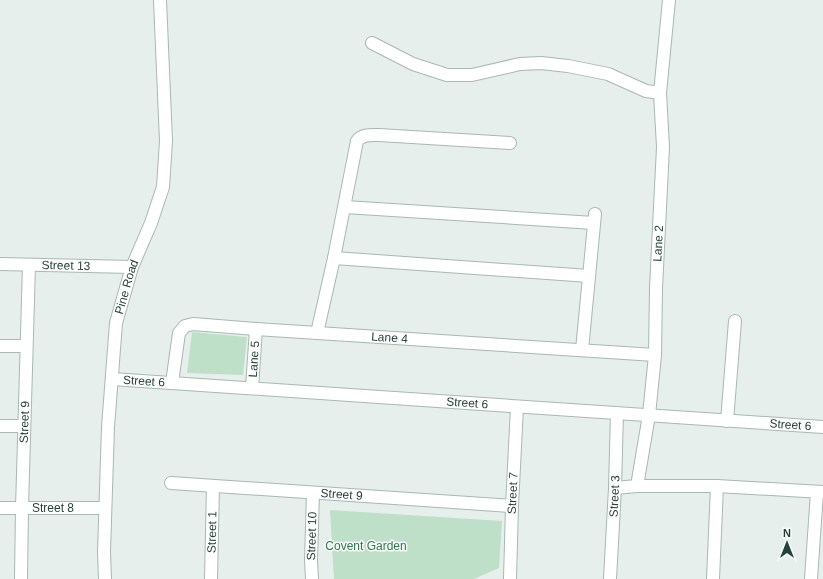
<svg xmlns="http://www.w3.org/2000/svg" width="823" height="579" font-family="Arial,sans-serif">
	<rect width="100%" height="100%" fill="#e6efeb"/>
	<path fill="#bfe0c8" d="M 192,332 L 247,337 L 243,375 L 187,373 Z
		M 330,510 L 502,521 L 499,568 L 474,579 L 334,579 Z"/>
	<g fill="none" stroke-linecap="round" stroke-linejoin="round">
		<defs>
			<g id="minor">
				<path d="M 372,43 L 413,64 L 447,75 L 472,75 L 520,64 L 541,63 L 568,66 L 608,74 L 646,91 L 660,93"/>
				<path d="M 345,207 L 594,223"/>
				<path d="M 334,258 L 589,276"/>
				<path id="s1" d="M 0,264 L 132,267"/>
				<path d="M 318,333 L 317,333 L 334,258 L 357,141 C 362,134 371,135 379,135 L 510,143"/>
				<path d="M 0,346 L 26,346"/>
				<path d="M 582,350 L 595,214"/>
				<path id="s2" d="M 112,379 L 823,427"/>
				<path id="s3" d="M 172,383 L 179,333 L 185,326 L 193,324 L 256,329 L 655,355"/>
				<path id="s4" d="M 252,388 L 256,329"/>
				<path d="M 727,421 L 735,321"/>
				<path d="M 0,426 L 24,426"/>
				<path id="s5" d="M 171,483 L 512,506"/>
				<path id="s6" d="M 637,486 L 649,415 L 655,355 L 656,288 L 663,147 L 660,93 L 669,0"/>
				<path d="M 615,488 L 637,486 L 717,486 L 823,492"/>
				<path id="s7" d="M 0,508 L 105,508"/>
				<path id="s8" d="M 21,579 L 22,508 L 29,265"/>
				<path id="s9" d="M 105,579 L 104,552 L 108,427 L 116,323 L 132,267 L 151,223 L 163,187 L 166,141 L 160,0"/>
				<path id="s10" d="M 211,579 L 213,486"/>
				<path id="s11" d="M 312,579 L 311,560 L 313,493"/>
				<path id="s12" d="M 510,579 L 512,506 L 517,407"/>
				<path id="s13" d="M 610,579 L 615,488 L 617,413"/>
				<path d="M 713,579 L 717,486"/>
				<path d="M 811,579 L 817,492"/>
			</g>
		</defs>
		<use href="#minor" stroke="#a8b8b2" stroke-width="14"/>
		<use href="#minor" stroke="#fff" stroke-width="12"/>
	</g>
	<g text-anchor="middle" stroke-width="3" stroke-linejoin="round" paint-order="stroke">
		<g font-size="12" fill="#24423a" stroke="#f7fbf9">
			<text dy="4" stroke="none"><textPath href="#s6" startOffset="244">Lane 2</textPath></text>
			<text dy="4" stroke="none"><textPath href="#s1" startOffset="66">Street 13</textPath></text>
			<text dy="4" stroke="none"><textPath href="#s9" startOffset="294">Pine Road</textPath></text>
			<text dy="4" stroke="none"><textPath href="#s3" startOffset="265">Lane 4</textPath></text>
			<text dy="4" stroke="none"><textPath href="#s4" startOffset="29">Lane 5</textPath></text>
			<text dy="4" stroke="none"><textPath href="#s2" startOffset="32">Street 6</textPath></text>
			<text dy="4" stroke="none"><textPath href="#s2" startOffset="356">Street 6</textPath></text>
			<text dy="4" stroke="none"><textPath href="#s8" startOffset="157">Street 9</textPath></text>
			<text dy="4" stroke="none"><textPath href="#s2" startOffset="680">Street 6</textPath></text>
			<text dy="4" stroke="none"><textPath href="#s12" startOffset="86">Street 7</textPath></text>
			<text dy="4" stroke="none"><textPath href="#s5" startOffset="171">Street 9</textPath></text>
			<text dy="4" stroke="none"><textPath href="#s13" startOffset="83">Street 3</textPath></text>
			<text dy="4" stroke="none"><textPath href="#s7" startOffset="53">Street 8</textPath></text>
			<text dy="4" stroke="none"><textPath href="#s10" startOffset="47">Street 1</textPath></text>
			<text dy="4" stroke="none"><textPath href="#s11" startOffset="43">Street 10</textPath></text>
		</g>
		<g font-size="12" fill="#2d7a4b" stroke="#f7fbf9">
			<text x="366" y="550">Covent Garden</text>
		</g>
	</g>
	<g transform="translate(787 543)" stroke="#f7fbf9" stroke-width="3" paint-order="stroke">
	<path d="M0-3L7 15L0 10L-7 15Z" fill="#24423a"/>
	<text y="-6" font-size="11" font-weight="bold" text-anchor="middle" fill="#24423a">N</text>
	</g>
</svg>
